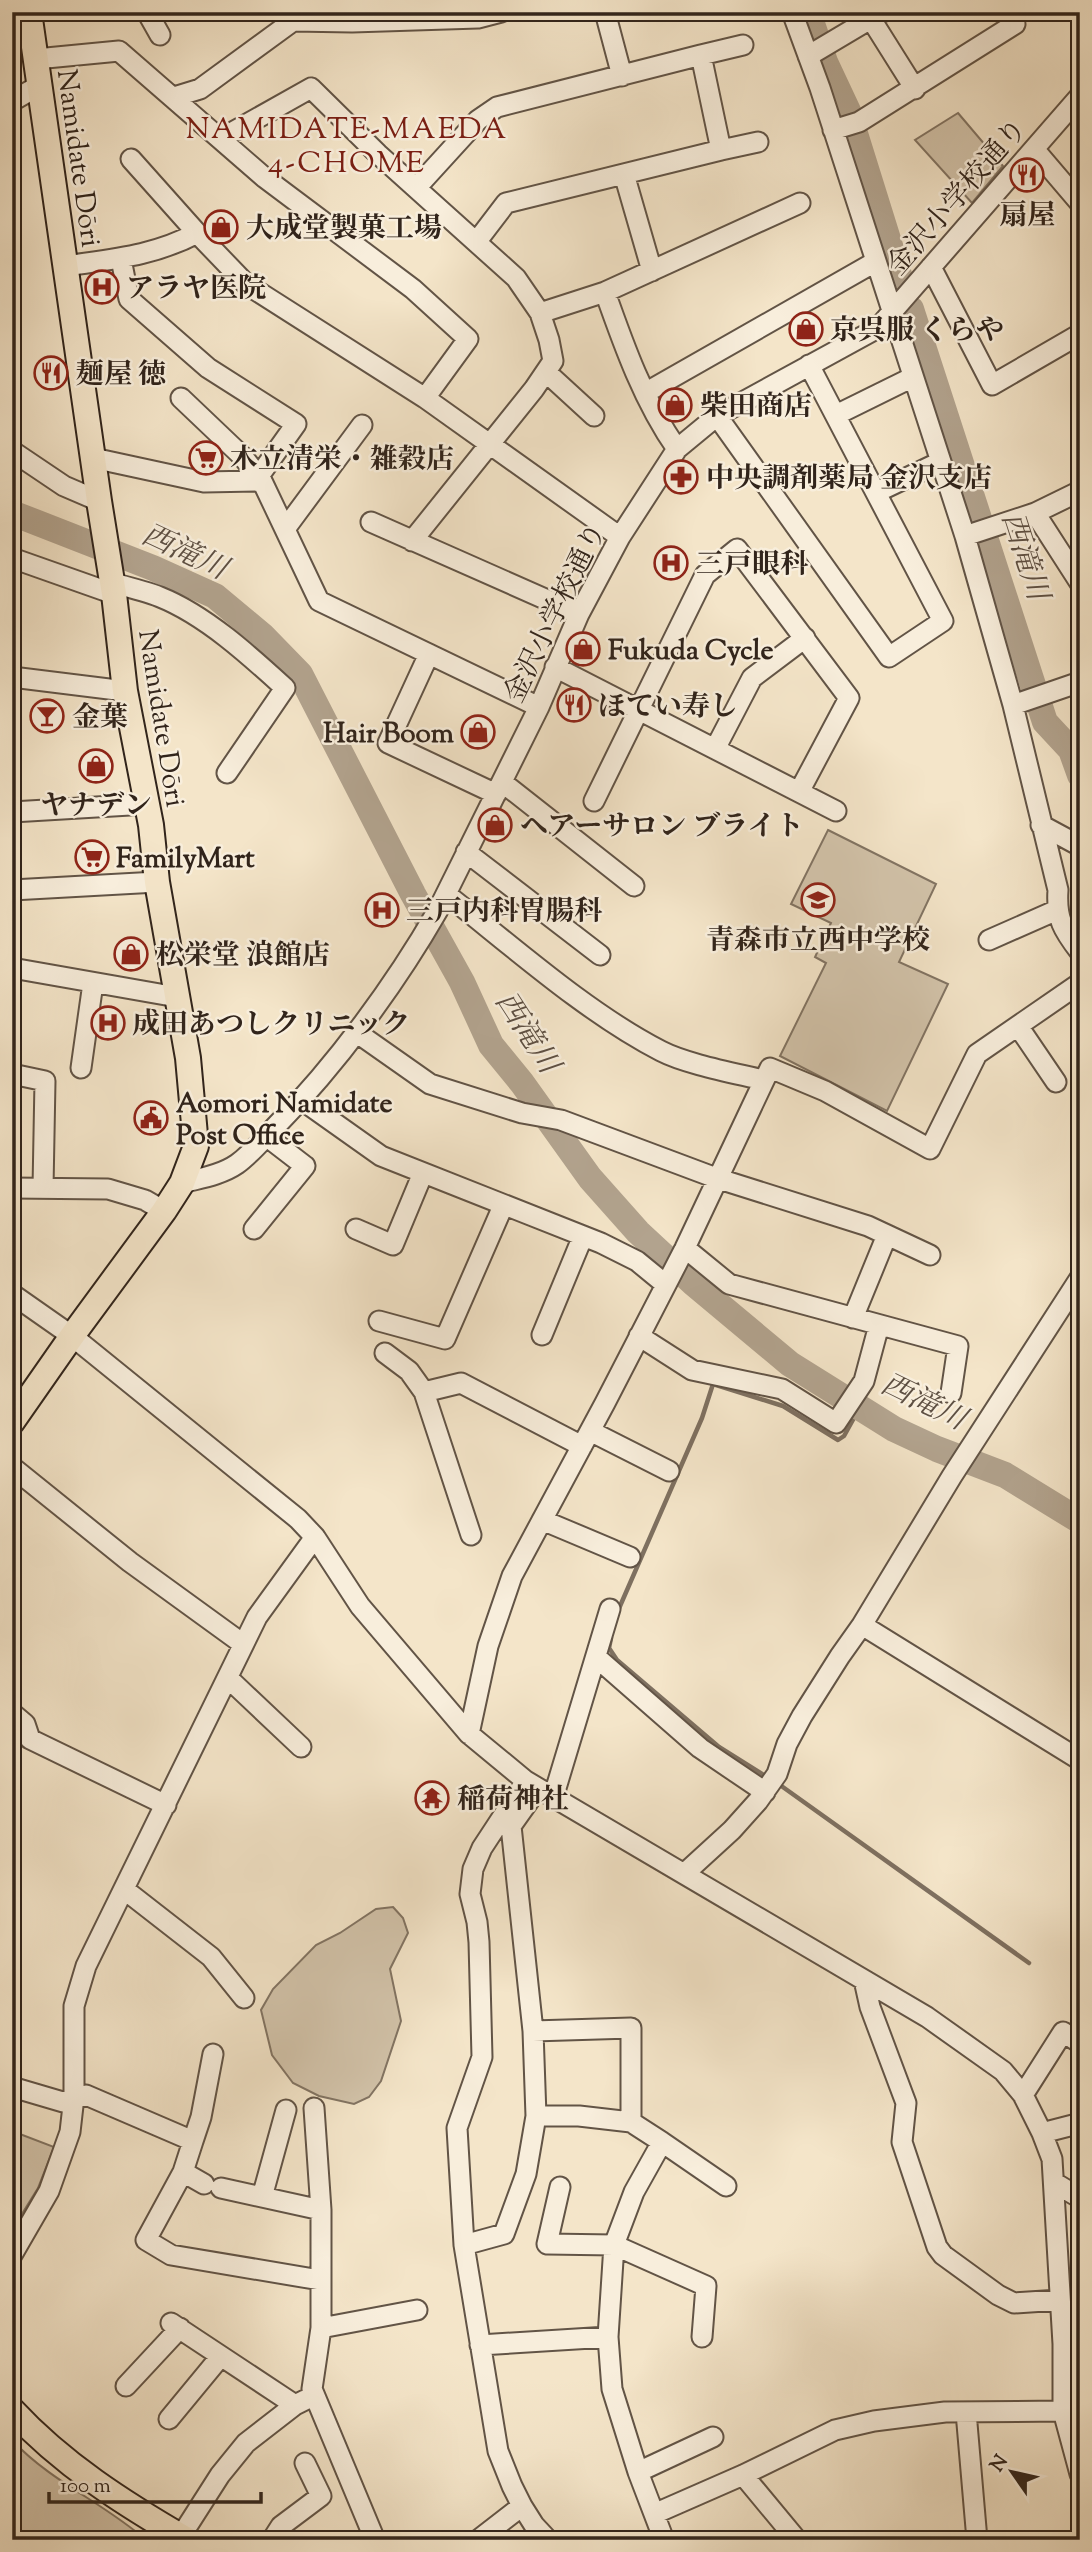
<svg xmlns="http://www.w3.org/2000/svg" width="1092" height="2552" font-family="'Sorts Mill Goudy','Noto Serif JP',serif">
	<rect width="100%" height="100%" fill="#f4e5c9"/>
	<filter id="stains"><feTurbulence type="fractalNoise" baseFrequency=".00286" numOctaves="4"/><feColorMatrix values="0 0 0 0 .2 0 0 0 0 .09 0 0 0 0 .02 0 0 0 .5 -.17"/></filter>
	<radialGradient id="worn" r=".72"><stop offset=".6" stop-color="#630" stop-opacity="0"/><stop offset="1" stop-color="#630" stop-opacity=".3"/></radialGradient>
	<path fill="#d3c4ab" stroke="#827463" stroke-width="2" d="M 958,113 L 1003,166 L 972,203 L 915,140 Z
		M 828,830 L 936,884 L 899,962 L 948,984 L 887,1111 L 780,1056 L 826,963 L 815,957 L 831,923 L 791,904 Z
		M 393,1907 L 403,1918 L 408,1933 L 390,1969 L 401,2021 L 381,2081 L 369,2097 L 354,2104 L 319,2096 L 293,2083 L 272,2055 L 261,2010 L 273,1989 L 316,1945 L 340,1933 L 376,1909 Z
		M 12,2131 L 54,2147 L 38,2188 L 12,2230 L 12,2170 L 15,2164 L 12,2159 Z
		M 12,2440 C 51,2482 104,2503 146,2540 L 12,2540 Z"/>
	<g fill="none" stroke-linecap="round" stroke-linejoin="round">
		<path stroke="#7e7060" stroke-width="4.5" d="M 617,1613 L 702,1418 L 713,1384 L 783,1406 L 838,1440 L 844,1436 L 860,1407
			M 611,1638 L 609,1648 L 617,1660 L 719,1747 L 762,1774
			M 780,1785 L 1029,1963"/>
		<path stroke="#b2a38e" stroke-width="26" d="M 808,12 L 825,62 L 848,111 L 901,281
			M 911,309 L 1045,722 L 1071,750 L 1080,775
			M 12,513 L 153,568 L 215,596 L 263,636 L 300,674 L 413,894 L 462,982 L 491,1045 L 522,1083 L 590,1178 L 638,1232 L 693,1283 L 790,1364 L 894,1429 L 937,1449 L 1005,1475 L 1080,1521"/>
		<defs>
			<path id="minor" d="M 147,12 L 160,35
				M 605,12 L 622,76
				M 792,12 L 820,88 L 965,536 L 1013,705 L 1058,890 C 1056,919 1063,930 1080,952
				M 871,19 L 915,89
				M 701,55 L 743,45
				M 808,56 L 882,12
				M 36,59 L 119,51 L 265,178 L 413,289 L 468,339 L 425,398
				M 174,97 L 200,89 L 293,21 L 352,22 L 478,18 L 501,12
				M 12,98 L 14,100 L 40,85
				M 833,130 L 859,122 L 1015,24 L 1008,12
				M 222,138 L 311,88 L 378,154 L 516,278 L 540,313 L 549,340 L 553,361 L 534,389 L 412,541
				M 1034,149 L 1080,203
				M 721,150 L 758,142
				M 131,159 L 197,233
				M 624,174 L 652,271
				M 416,188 L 478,120 L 497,107 L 701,55 L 721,150 L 506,203 L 477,241
				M 121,259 L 129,299 L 208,368 L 296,424 L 259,476
				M 66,266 C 113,259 154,256 197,233 L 246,284 L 425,398 L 620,537
				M 931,267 L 992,385 L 1080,334
				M 605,292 C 624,346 644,402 677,449
				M 540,313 L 605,292 L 800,203
				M 546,372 L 594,416
				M 645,393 L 875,262
				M 181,398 L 243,457 L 262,481
				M 836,415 L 913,377
				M 717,416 L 889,657 L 943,621 L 809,365
				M 12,451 L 64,486 L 99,501
				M 93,458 L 204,482 L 262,481 L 319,601 L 539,707
				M 877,492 L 940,462
				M 1035,513 L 1080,583
				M 371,522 L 579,614
				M 285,529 L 362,425
				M 965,536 L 1035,513 L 1080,491
				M 12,558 L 114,594
				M 112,583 C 128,587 145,591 160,597 C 205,615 249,655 285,688 L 227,773
				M 429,654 L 388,743 L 496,794
				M 555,667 L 836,811
				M 12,677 L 125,691
				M 1013,705 L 1080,682
				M 715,749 L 752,678 L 805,638
				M 502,782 L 634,886
				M 594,801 L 705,575 L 737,549 L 849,698 L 799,792
				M 12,812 L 147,804
				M 1041,825 L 1080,846
				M 466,852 L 600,955
				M 12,890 L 157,882
				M 446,894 C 512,946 587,1013 661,1051 C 686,1064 734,1073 763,1080
				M 989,940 L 1057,910
				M 12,968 L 177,997
				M 1018,1026 L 1056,1082
				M 356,1032 L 430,1084 L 522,1113 L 561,1120 L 716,1178 L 868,1226 L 930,1255
				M 81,1068 L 93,983
				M 12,1074 L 45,1081 L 43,1188
				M 302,1100 L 381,1156 L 601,1243 L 637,1261 L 665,1284
				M 182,1183 C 201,1178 221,1175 237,1164 C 251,1154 263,1139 275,1127 C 336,1065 395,985 438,910 L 539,707 L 579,614 L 620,537 L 677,449 L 717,416 L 878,328 L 1080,96
				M 12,1188 L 108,1189 L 145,1200 L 164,1211
				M 254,1229 L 305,1166 L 266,1136
				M 356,1229 L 393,1245 L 423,1173
				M 685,1248 L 729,1284 L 958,1346 L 951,1393
				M 12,1294 L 72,1336 L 298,1519 L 315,1537 L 360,1606 L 469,1734 L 526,1781 L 927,2017 L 1003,2071 L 1023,2095 L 1042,2133 L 1052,2159 L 1063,2344 L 1063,2411 L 1080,2474
				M 853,1318 L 887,1235
				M 379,1321 L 445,1339 L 503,1206
				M 542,1335 L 583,1236
				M 639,1336 L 692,1370 L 782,1389 L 836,1423 L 864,1381 L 879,1325
				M 385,1353 L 409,1371 L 424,1392 L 471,1535
				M 424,1392 L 461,1383 L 582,1446
				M 590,1431 L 669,1471
				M 12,1467 L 130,1562 L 243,1644
				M 542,1520 L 630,1557
				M 862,1625 L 1080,1760
				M 596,1657 L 700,1748 L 765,1792
				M 228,1678 L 301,1747
				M 12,1713 L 25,1724 L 30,1739 L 166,1805
				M 469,1734 L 488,1646 L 512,1576 L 605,1403 L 685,1248 L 770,1068 L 825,1091 L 930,1149 L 977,1054 L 1080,983
				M 526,1781 L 482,1848 L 473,1869 L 470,1894 L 477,1922 L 479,1942 L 482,2057 L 457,2128 L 464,2245 L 498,2451 L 512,2486 L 522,2506 L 534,2525 L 548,2540
				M 553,1798 L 610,1609
				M 685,1873 L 732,1830 L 758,1801 L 777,1774 L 787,1744 L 802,1716 L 840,1656 L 862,1625 L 952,1476 L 1080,1278
				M 125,1890 L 211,1957 L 244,1998
				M 864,1980 L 870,2007 L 906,2103 L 902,2142 L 937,2247 L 943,2255 L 998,2295 L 1014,2303 L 1060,2300
				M 533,2031 L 631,2028 L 631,2122
				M 12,2087 L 63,2102 L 86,2095 L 193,2141 L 201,2117 L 213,2054
				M 1023,2095 L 1063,2032 L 1080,2043
				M 314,2108 L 321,2210 L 321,2328 L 312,2389 L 375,2540
				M 536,2116 L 533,2031 L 511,1826 L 538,1788
				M 1042,2133 L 1077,2124 L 1080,2126
				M 193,2141 L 183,2172 L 146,2240 L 171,2255 L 320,2280
				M 662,2142 L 726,2186
				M 183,2172 L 204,2184
				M 1055,2183 L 1080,2198
				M 560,2187 L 547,2244 L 614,2245 L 706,2286 L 702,2337
				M 221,2188 L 321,2210
				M 262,2197 L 286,2110
				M 464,2245 L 504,2234 L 526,2174 L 536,2116 L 579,2116 L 631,2122 L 662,2142 L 634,2192 L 614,2245 L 608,2337 L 612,2389 L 638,2472 L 664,2540
				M 12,2255 L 49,2191 L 70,2132 L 74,2097 L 74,2006 L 86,1966 L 257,1617 L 315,1537
				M 171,2323 L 295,2405 L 305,2400
				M 321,2328 L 417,2310
				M 480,2345 L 608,2337
				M 126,2386 L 180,2328
				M 966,2412 L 977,2540
				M 169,2419 L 221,2356
				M 638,2472 L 713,2437
				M 743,2475 L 797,2540
				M 654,2514 L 743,2475 L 835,2430 L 874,2421 L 945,2412 L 1063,2411
				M 181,2536 L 220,2475 L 246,2443 L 295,2405
				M 272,2540 L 281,2526 L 321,2496 L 305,2463
				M 478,2540 L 522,2506"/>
			<path id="major" d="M 12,1422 L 72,1336 L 164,1211 L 182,1183 L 196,1146 L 188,1058 L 157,882 L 151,825 L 125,691 L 114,594 L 99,501 L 29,12
				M 12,2410 C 62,2464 123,2503 187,2540"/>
		</defs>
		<use href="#minor" stroke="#625446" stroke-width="23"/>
		<use href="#major" stroke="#31241b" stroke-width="28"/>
		<use href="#minor" stroke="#f8eedc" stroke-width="19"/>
		<use href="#major" stroke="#f4e5c9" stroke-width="24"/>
	</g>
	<defs>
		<symbol id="restaurant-ring" viewBox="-11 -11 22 22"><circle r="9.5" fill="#f8eedc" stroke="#8f2418" stroke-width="1.5"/><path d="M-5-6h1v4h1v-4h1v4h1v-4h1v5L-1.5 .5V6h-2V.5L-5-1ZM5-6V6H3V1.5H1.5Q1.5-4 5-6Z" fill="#8f2418"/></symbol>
		<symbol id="shop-ring" viewBox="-11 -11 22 22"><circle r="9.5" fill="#f8eedc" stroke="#8f2418" stroke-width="1.5"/><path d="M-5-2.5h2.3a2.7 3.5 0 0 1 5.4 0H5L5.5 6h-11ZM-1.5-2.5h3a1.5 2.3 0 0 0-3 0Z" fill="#8f2418"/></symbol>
		<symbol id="hospital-ring" viewBox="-11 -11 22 22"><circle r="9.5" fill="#f8eedc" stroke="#8f2418" stroke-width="1.5"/><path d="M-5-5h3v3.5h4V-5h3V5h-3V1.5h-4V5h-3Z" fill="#8f2418"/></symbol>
		<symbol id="supermarket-ring" viewBox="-11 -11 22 22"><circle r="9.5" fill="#f8eedc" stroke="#8f2418" stroke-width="1.5"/><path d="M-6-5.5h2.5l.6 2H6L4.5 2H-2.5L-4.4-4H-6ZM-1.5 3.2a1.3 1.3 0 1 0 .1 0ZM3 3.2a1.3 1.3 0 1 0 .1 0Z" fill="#8f2418"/></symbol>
		<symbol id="pharmacy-ring" viewBox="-11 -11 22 22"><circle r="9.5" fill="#f8eedc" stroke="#8f2418" stroke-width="1.5"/><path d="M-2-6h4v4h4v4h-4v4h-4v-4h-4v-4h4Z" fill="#8f2418"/></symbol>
		<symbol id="bar-ring" viewBox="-11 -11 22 22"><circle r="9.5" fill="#f8eedc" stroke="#8f2418" stroke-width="1.5"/><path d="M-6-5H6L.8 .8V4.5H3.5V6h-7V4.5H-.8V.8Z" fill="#8f2418"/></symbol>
		<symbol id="school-ring" viewBox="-11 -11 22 22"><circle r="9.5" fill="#f8eedc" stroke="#8f2418" stroke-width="1.5"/><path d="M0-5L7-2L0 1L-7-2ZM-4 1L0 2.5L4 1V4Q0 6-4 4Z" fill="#8f2418"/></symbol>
		<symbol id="civic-ring" viewBox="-11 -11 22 22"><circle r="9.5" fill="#f8eedc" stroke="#8f2418" stroke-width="1.5"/><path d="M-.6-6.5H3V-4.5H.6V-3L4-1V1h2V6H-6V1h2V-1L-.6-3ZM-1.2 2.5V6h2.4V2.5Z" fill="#8f2418"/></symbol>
		<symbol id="temple-ring" viewBox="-11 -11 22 22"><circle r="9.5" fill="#f8eedc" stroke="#8f2418" stroke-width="1.5"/><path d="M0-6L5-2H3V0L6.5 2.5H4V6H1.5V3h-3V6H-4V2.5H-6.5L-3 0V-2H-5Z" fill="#8f2418"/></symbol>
	</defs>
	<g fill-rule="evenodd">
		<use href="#restaurant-ring" x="1008" y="156" width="38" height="38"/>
		<use href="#shop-ring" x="202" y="208" width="38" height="38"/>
		<use href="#hospital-ring" x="83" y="268" width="38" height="38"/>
		<use href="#shop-ring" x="787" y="310" width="38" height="38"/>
		<use href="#restaurant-ring" x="32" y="354" width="38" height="38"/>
		<use href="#shop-ring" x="656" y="386" width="38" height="38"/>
		<use href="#supermarket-ring" x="187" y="439" width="38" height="38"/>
		<use href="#pharmacy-ring" x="662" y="458" width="38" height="38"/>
		<use href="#hospital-ring" x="652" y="544" width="38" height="38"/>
		<use href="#shop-ring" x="564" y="630" width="38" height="38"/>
		<use href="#restaurant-ring" x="555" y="686" width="38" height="38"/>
		<use href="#bar-ring" x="28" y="697" width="38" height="38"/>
		<use href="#shop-ring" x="459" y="713" width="38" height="38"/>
		<use href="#shop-ring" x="77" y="747" width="38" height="38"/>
		<use href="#shop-ring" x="476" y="806" width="38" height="38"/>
		<use href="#supermarket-ring" x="73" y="838" width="38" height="38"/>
		<use href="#school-ring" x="799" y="881" width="38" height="38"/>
		<use href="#hospital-ring" x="363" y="891" width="38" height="38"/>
		<use href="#shop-ring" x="112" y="935" width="38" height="38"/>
		<use href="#hospital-ring" x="89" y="1004" width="38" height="38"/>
		<use href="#civic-ring" x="132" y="1099" width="38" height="38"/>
		<use href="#temple-ring" x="413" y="1779" width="38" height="38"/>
	</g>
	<g text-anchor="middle" stroke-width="5" stroke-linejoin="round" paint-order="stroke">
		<g font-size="28" fill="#31241b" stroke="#f8eedc">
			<text transform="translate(80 158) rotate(82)" y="10">Namidate Dōri</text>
			<text transform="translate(956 196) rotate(-49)" y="10">金沢小学校通り</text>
			<text transform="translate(554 612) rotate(-64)" y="10">金沢小学校通り</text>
			<text transform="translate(163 718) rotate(81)" y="10">Namidate Dōri</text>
		</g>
		<g font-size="28" font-weight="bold" fill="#31241b" stroke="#f8eedc" text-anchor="start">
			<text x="1027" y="224" text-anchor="middle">扇屋</text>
			<text x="246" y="237">大成堂製菓工場</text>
			<text x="126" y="297">アラヤ医院</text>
			<text x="830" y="339">京呉服 くらや</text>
			<text x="76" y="383">麺屋 徳</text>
			<text x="700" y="415">柴田商店</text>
			<text x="230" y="468">木立清栄・雑穀店</text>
			<text x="706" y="487">中央調剤薬局 金沢支店</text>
			<text x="696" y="573">三戸眼科</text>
			<text x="608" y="659">Fukuda Cycle</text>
			<text x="598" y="715">ほてい寿し</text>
			<text x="72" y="726">金葉</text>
			<text x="454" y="742" text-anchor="end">Hair Boom</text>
			<text x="96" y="814" text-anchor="middle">ヤナデン</text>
			<text x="520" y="835">ヘアーサロン ブライト</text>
			<text x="116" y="867">FamilyMart</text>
			<text x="406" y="920">三戸内科胃腸科</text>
			<text x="818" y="949" text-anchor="middle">青森市立西中学校</text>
			<text x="156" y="964">松栄堂 浪館店</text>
			<text x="132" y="1033">成田あつしクリニック</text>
			<text x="176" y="1112">Aomori Namidate<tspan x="176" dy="32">Post Office</tspan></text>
			<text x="457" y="1808">稲荷神社</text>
		</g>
		<g font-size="30" letter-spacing="2" fill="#7a1f14" stroke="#f8eedc">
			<text x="347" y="138">NAMIDATE-MAEDA<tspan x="347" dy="34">4-CHOME</tspan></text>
		</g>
		<g font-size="30" font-style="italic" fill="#5e5043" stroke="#f8eedc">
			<text transform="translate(185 551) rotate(25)" y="10">西滝川</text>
			<text transform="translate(1026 556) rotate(72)" y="10">西滝川</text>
			<text transform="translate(528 1032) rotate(57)" y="10">西滝川</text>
			<text transform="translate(924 1401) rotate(26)" y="10">西滝川</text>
		</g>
	</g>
	<rect width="1092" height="2552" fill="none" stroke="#f4e5c9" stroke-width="42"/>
	<rect x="14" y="14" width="1064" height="2524" fill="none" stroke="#31241b" stroke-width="3.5"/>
	<rect x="21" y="21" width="1050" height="2510" fill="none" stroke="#31241b" stroke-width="2"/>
	<g transform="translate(1012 2472) rotate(304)" stroke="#f8eedc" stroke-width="5" paint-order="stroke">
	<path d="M0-5L12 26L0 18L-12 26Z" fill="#31241b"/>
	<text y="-10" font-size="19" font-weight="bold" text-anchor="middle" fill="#31241b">N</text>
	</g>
	<path d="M49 2492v10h212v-10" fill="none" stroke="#31241b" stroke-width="3.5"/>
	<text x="60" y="2492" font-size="21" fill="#31241b" stroke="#f8eedc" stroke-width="5" paint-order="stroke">100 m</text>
	<rect width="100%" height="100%" filter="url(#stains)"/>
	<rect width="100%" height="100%" fill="url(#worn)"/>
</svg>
